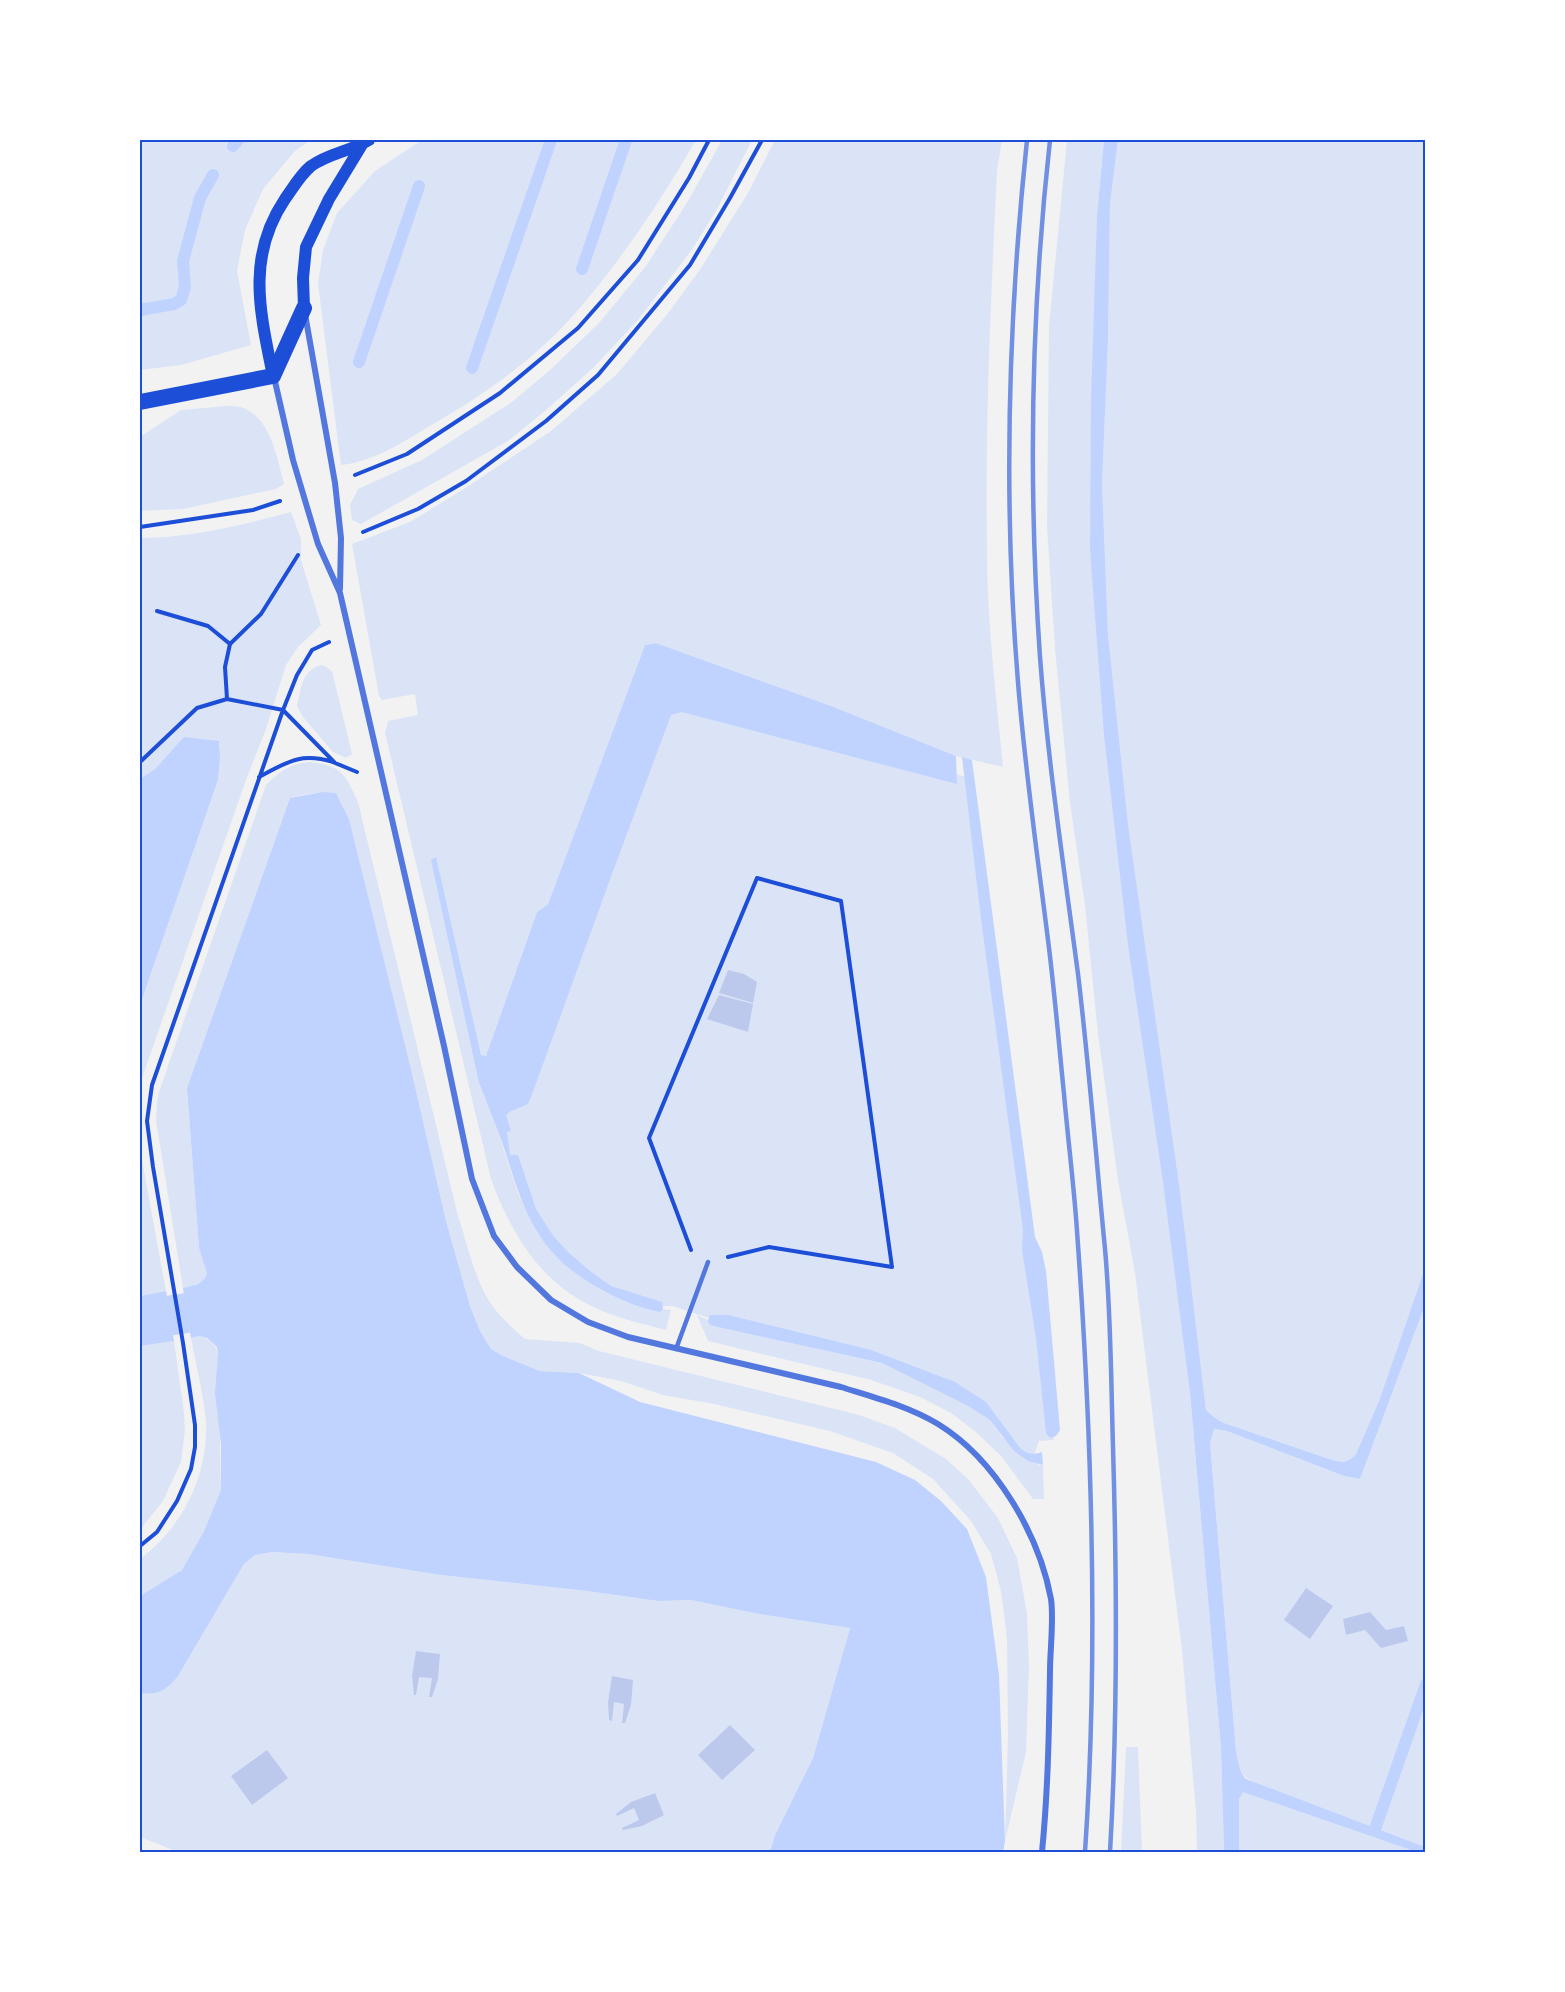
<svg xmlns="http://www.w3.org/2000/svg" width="1565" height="1992" font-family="'Titillium Web',sans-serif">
	<rect width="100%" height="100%" fill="#f2f2f2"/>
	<path fill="#dbe4f7" d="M 140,140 L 311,140 L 295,151 L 263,189 L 245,230 L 237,271 L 251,345 L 181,365 L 140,370 Z
		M 422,140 L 696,140 C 659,204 619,264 570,319 C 530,363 479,398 428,427 C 402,443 372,462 341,465 L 318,284 L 323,250 L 337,213 L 375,171 Z
		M 722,140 L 752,140 L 716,211 L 691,251 L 638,320 L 594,367 L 545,411 L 508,441 L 361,524 L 352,520 L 350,505 L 358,489 L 422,460 L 512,402 L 550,370 L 599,323 L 646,266 L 688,201 Z
		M 775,140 L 1002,140 L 997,171 C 991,296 985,423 987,549 C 987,622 996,694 1003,767 L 956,756 L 831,706 L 656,643 L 645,645 L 548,904 L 537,912 L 486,1056 L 481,1055 L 479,1047 L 479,1083 L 492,1114 L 518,1193 L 538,1234 L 555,1255 L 587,1281 L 608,1293 L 659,1311 L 663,1309 L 671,1310 L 666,1330 C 643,1324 621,1319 600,1310 C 542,1286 511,1234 491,1179 L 385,733 L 388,721 L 418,715 L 415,694 L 382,700 L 379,696 L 352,544 L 410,522 L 467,487 L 551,431 L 617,374 L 669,312 L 701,268 L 748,193 Z
		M 1067,140 L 1104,140 L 1097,215 L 1090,550 L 1190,1393 L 1221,1748 L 1224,1852 L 1197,1852 L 1196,1812 L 1182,1650 L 1135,1273 L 1118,1180 L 1098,1034 L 1085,906 L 1070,803 L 1055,649 L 1047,527 L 1049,326 Z
		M 1118,140 L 1425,140 L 1425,1268 L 1379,1401 L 1356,1454 C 1346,1465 1341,1462 1329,1459 L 1224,1423 L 1215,1418 L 1206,1410 L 1180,1191 L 1128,824 L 1108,634 L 1102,483 L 1108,342 L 1110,204 Z
		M 227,406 C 231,406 237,406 241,407 C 271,417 277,458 284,484 L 276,489 L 183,509 L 140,511 L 140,437 L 181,410 Z
		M 291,512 L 301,539 L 301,560 L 321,625 L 298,647 L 286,665 L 266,729 L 246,780 L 140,1084 L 140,1005 L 218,780 L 220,744 L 184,738 L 155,769 L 140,779 L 140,538 C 191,538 242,525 291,512 Z
		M 323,665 L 332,671 L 352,754 L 346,758 L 333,752 L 303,717 L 297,706 C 301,689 302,668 323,665 Z
		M 664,680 L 966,777 L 1042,1325 L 1054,1440 L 1039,1441 L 1033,1458 L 1015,1449 L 989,1414 L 882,1360 L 709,1318 L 672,1306 L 664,1306 L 609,1289 L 564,1259 L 519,1192 L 499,1116 Z
		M 311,762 C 342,766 346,775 358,802 L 457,1212 C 467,1243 476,1288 498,1313 C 506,1322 516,1331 525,1339 L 580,1343 L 599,1351 L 859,1415 L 895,1428 L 946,1459 L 968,1479 L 998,1518 L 1017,1558 L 1027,1613 L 1029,1667 L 1026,1752 L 1005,1841 L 1008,1735 L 1007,1639 L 1001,1591 L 991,1554 L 971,1521 L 933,1479 L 893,1453 L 830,1431 L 714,1404 L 663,1395 L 621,1381 L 579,1373 L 540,1371 L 503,1356 L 491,1349 L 480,1331 L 470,1306 L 446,1221 L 411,1069 L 349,819 L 336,793 C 320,792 305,794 290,798 L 187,1088 L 199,1248 L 207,1275 C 201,1285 194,1286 183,1288 L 159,1139 L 156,1121 L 157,1102 L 160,1089 L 266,785 C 280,771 291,763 311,762 Z
		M 140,1149 L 166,1291 L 140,1296 Z
		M 1425,1305 L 1425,1847 L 1258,1784 C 1239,1776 1239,1769 1236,1751 L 1210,1443 L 1214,1429 L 1227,1431 L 1344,1476 L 1360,1479 Z
		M 697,1315 L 708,1320 L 710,1324 L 713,1326 L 882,1363 L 968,1406 L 990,1420 L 1003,1438 L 1039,1465 L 1043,1465 L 1044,1499 L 1033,1499 L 1001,1456 L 976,1432 L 951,1413 L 920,1397 L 871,1380 L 708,1341 Z
		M 199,1336 C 209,1339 215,1343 218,1354 L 221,1490 L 204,1531 L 182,1570 L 140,1596 L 140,1559 C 182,1528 208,1476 206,1424 C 204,1396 196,1365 191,1338 Z
		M 174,1341 L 184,1413 L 185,1431 L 181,1462 L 163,1501 L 140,1530 L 140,1346 Z
		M 272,1552 L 308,1554 L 441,1575 L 587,1591 L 657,1601 L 691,1600 L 759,1614 L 850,1628 L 813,1758 L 775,1835 L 770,1852 L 178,1852 L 140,1837 L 140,1693 L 178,1676 L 244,1564 L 255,1555 Z
		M 1126,1747 L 1138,1747 L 1142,1852 L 1121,1852 Z
		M 1243,1791 L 1417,1852 L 1239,1852 L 1239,1799 Z"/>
	<path fill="#bfd3fe" d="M 1104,140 L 1118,140 L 1110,204 L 1108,342 L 1102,483 L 1108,634 L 1128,824 L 1180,1191 L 1206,1410 L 1215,1418 L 1224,1423 L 1329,1459 C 1341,1462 1346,1465 1356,1454 L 1379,1401 L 1425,1268 L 1425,1305 L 1360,1479 L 1344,1476 L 1227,1431 L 1214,1429 L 1210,1443 L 1236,1751 C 1238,1761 1239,1772 1246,1779 L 1425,1847 L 1425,1852 L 1417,1852 L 1243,1792 L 1239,1799 L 1239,1852 L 1224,1852 L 1221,1748 L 1190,1393 L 1163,1182 L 1128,945 L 1104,735 L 1090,550 L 1091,400 L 1097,215 Z
		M 656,643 L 831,706 L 956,756 L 957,784 L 682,712 L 671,715 L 612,874 L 534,1089 L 528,1104 L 509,1112 L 506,1115 L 511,1131 L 507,1132 L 510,1155 L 518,1155 L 536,1209 L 554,1237 L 568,1252 L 590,1271 L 611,1286 L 662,1302 L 663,1309 L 660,1312 C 636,1307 616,1298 595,1286 C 535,1251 524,1210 504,1148 C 496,1126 488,1104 479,1083 L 431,860 L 436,857 L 481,1055 L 486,1056 L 537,912 L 548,904 L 645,645 Z
		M 184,737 L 219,741 L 220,756 L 218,780 L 140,1005 L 140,779 L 155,769 Z
		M 962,757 L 972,760 L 1035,1237 L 1042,1252 L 1046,1271 L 1060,1430 L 1056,1436 L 1050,1438 L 1046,1433 L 1036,1338 L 1022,1250 L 1023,1230 L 981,919 Z
		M 323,792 L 336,793 L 349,819 L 411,1069 L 446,1221 L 470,1306 L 480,1331 L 491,1349 L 503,1356 L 540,1371 L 579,1373 L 640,1402 L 876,1462 L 915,1480 L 941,1501 L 967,1529 L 986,1577 L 999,1675 L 1005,1841 L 1003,1852 L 770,1852 L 775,1835 L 813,1758 L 850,1628 L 759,1614 L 691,1600 L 658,1601 L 587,1591 L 441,1575 L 308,1554 L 272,1552 L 255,1555 L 244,1564 L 178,1676 C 165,1691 159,1695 140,1693 L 140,1596 L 182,1570 L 204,1531 L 221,1490 L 221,1445 L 215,1393 L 218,1354 L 217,1347 L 207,1338 L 199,1336 L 191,1338 L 183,1288 C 194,1285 201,1286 207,1274 L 199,1248 L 187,1088 L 290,798 Z
		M 166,1291 L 174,1341 L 140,1346 L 140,1296 Z
		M 710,1315 L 728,1315 L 871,1350 L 955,1382 L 986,1402 L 1020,1448 C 1027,1454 1033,1455 1042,1452 L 1043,1465 L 1028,1461 L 1014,1451 L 990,1420 L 968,1406 L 882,1363 L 713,1326 L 709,1324 L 708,1320 Z"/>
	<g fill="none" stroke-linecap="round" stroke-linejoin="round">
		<path stroke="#bfd3fe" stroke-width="12" d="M 233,146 L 238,140
			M 582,269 L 626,140
			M 140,310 L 174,304 L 181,300 L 185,287 L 183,261 L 200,198 L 213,175
			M 359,362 L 419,186
			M 472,368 L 551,140
			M 1375,1829 L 1426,1684"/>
		<path stroke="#bfd3fe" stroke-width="40" d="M 140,1320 L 240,1305"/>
	</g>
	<path fill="#bdc9ec" d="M 728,970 L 744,974 L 757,982 L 753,1003 L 719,993 Z
		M 719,995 L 753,1004 L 748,1032 L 707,1019 Z
		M 1306,1588 L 1333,1606 L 1310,1639 L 1284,1620 Z
		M 1370,1612 L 1386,1630 L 1404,1626 L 1408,1641 L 1381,1648 L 1365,1630 L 1346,1635 L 1343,1619 Z
		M 416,1651 L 440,1654 L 438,1679 L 432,1697 L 429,1697 L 432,1678 L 419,1677 L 416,1695 L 414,1695 L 412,1676 Z
		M 612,1676 L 633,1680 L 631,1705 L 625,1723 L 622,1723 L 624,1704 L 614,1702 L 612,1721 L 609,1720 L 608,1702 Z
		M 730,1725 L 755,1750 L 722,1780 L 698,1755 Z
		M 267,1750 L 288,1778 L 252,1805 L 231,1776 Z
		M 655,1793 L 664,1815 L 642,1826 L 623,1830 L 622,1828 L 639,1820 L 634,1808 L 617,1816 L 616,1814 L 631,1802 Z"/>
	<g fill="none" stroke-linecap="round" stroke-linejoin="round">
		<path stroke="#1d4ed8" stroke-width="4" d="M 355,475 L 407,454 L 500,393 L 578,328 L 638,260 L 689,178 L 709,140
			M 140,527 L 253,510 L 280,501
			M 363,532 L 418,509 L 466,481 L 546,421 L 598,375 L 690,265 L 730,198 L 762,140
			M 157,611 L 208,626 L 230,644
			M 227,699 L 225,667 L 230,644 L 261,614 L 298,555
			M 140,762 L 197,708 L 227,699 L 283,710 L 335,763 L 357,772
			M 259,777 C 287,762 301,752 333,762
			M 691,1250 L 649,1138 L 757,878 L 841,901 L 892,1267 L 769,1247 L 728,1257
			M 140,1546 L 157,1532 L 177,1501 L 191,1469 L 195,1447 L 195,1425 L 183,1343 L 153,1167 L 147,1121 L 152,1085 L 283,710 L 297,675 L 312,650 L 329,642"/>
		<path stroke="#5277de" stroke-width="4.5" d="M 676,1349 L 708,1262"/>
		<path stroke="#5277de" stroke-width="6" d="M 305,314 L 335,483 L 341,538 L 340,589
			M 274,377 L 293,460 L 318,544 L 340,593 L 444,1046 L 472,1179 L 494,1236 L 517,1267 L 551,1300 L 588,1322 L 628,1337 L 841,1387 C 873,1397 908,1406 938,1424 C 995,1459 1039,1534 1051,1599 C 1054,1618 1050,1651 1050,1671 C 1049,1732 1048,1791 1042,1852"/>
		<path stroke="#1d4ed8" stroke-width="12" d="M 304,308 L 303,278 L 306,247 L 329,199 L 363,143
			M 273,376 C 260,312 246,257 285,199 C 293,188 300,175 311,166 C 329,153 351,151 369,140"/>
		<path stroke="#1d4ed8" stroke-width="16" d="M 140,402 L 273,376 L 304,308"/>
		<path stroke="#7290e2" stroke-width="4.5" d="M 1027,140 C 1008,320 1003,501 1018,682 C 1025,771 1038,859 1049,948 C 1055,997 1059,1045 1064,1094 C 1068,1140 1074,1186 1077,1231 C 1092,1437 1099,1647 1085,1852
			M 1050,140 C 1031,311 1028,484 1040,657 C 1048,763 1064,868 1078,974 C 1089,1065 1096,1157 1105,1249 C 1111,1314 1111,1381 1113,1447 C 1117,1582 1118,1717 1110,1852"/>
	</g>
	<rect width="1565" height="1992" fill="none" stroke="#ffffff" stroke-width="282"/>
	<rect x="141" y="141" width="1283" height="1710" fill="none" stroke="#1d4ed8" stroke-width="2"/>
</svg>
